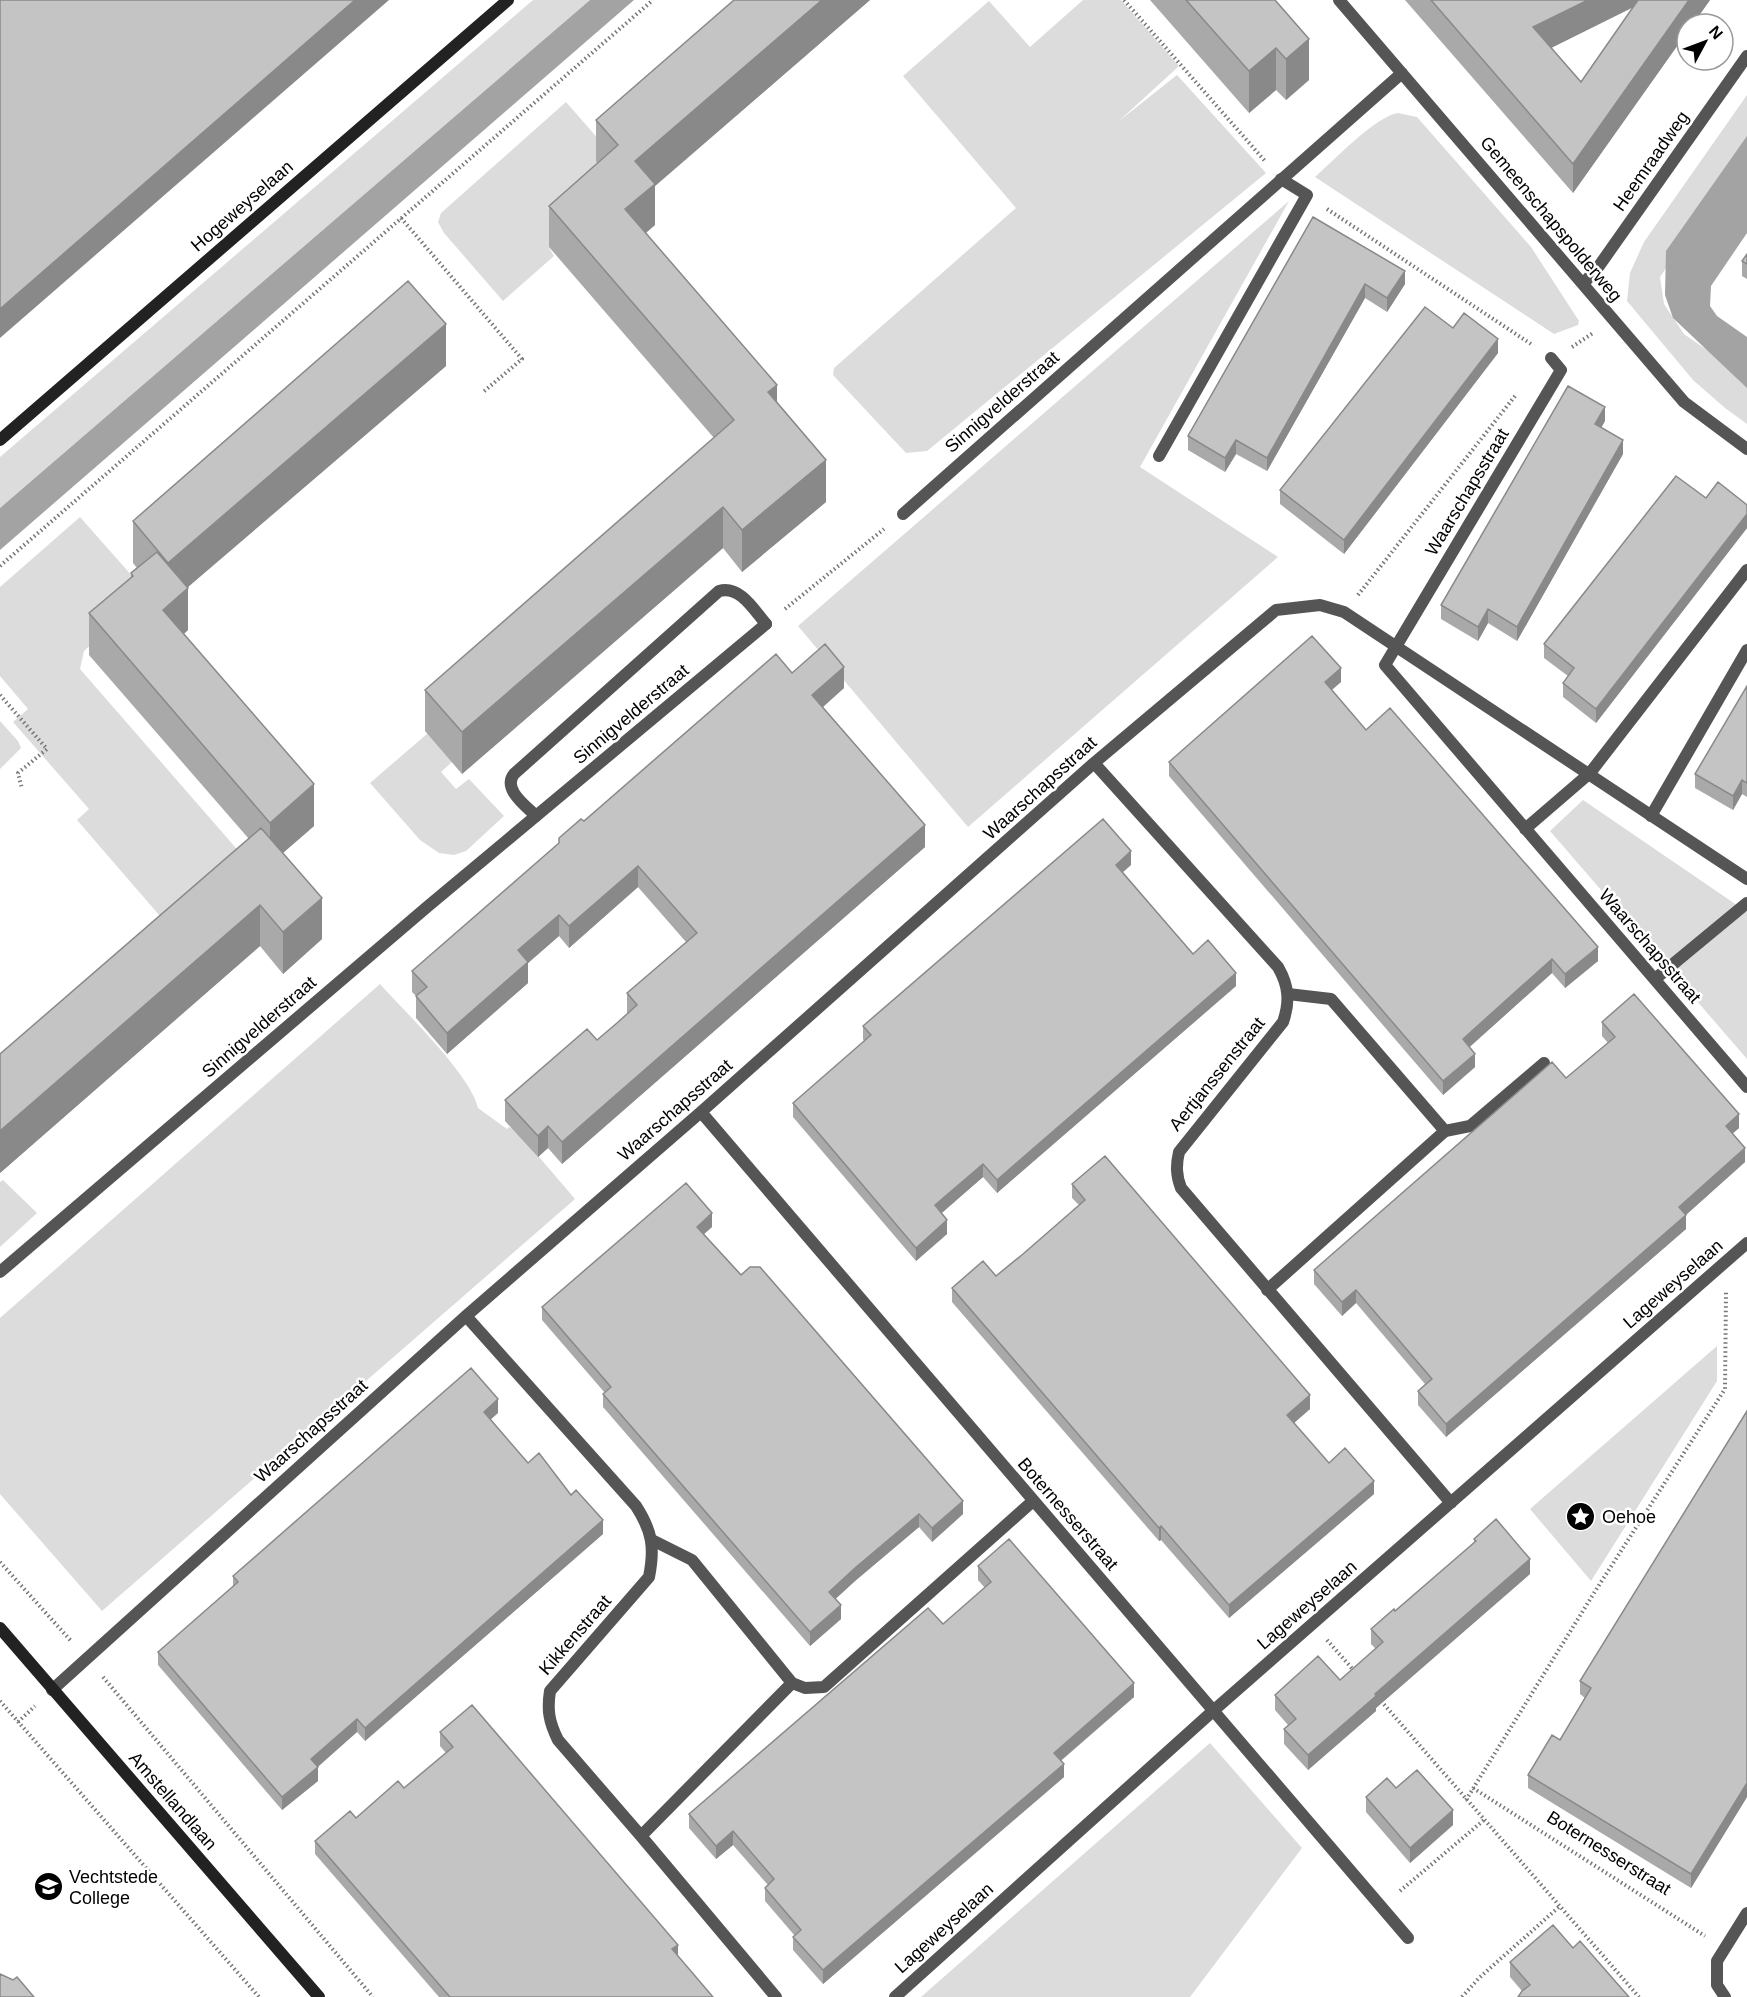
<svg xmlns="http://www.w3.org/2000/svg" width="1747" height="1997" font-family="Helvetica,sans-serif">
	<rect width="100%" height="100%" fill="#fff"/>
	<path fill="#dcdcdc" d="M 533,0 L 590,0 L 0,508 L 0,457 Z
		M 1083,0 L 1121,0 L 1179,66 L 1119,121 L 1177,75 L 1266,173 L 927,451 L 906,453 L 833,375 L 834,368 L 1016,208 L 903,76 L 989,1 L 1030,47 Z
		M 1747,95 L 1747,147 L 1660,277 L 1664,304 L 1684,334 L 1747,378 L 1747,424 L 1725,408 L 1693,380 L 1627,301 L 1630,273 L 1644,242 Z
		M 566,102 L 608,150 L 620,184 L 549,248 L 554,256 L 503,301 L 444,233 L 438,222 L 441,213 Z
		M 1398,113 L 1417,117 L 1531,247 L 1579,321 L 1578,325 L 1554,334 L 1315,177 C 1333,161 1376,116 1398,113 Z
		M 1289,201 L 1140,467 L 1278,557 L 968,827 L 798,626 Z
		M 80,517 L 148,594 L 84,651 L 80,669 L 249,863 L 172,930 L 77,820 L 89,809 L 13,722 L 28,709 L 0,676 L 0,587 Z
		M 0,721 L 18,741 L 21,748 L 0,769 Z
		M 428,733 L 453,761 L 441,772 L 456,789 L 469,779 L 504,816 L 466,851 L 454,855 L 439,853 L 420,840 L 370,783 Z
		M 1583,800 L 1747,912 L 1747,1059 L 1550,831 Z
		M 380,984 C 405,1012 471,1075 478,1108 L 507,1129 L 509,1127 L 517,1131 L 575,1199 L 102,1611 L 0,1494 L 0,1318 Z
		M 3,1180 L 37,1213 L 0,1247 L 0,1182 Z
		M 1717,1346 L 1717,1381 L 1591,1581 L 1530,1509 Z
		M 1210,1743 L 1302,1848 L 1190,1997 L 921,1997 Z"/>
	<path fill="#a3a3a3" d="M 590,0 L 634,0 L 0,550 L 0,508 Z
		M 1747,136 L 1747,233 L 1711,286 L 1710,306 L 1717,316 L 1747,337 L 1747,388 L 1673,318 L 1665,295 L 1666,251 Z"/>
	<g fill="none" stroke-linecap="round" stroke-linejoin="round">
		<path stroke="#777" stroke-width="4" stroke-dasharray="1.5 3" stroke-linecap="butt" d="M 1124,0 L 1265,161
			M 1327,209 L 1531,344
			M 401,218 L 522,359 L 482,393
			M 1572,347 L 1593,333
			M 0,566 L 653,0
			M 1358,595 L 1515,396
			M 785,609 L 884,529
			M 0,695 L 47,749 L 18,773 L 22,789
			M 0,1562 L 72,1642
			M 1327,1640 L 1356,1673
			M 103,1677 L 373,1997
			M 0,1701 L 259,1997
			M 1381,1701 L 1639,1997
			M 18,1722 L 35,1706
			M 1473,1788 L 1705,1936
			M 1466,1800 L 1594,1593 L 1725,1389 L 1726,1292
			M 1400,1891 L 1484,1820
			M 1462,1997 L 1479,1978 L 1560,1906"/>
		<path stroke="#555" stroke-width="12" d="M 536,816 C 526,806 502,789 514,774 L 719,591 C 740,585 754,610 766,624"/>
		<path stroke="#555" stroke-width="12" d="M 1551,358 L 1561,370 L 1385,665 L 1747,1087
			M 1159,456 L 1307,195 L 1281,179
			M 1651,816 L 1747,650
			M 1525,829 L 1590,773 L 1747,570
			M 1655,979 L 1747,903
			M 1288,994 L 1331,999 L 1445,1131 L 1470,1126 L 1544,1063
			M 652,1540 L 692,1560 L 792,1683 L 805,1688 L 824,1687 L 1033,1501"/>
		<path stroke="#555" stroke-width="12" d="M 1339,0 L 1684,402 L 1747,449
			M 1583,284 L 1599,266 L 1747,56
			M 903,514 L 1402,73
			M 1094,763 L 1278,967 C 1289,986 1290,1002 1283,1022 L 1179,1152 C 1176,1165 1176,1175 1181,1188 L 1451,1503
			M 701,1112 L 1408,1938
			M 0,1272 L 427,907 L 766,624
			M 1267,1290 L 1445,1131
			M 466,1316 L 636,1506 C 652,1531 655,1547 649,1577 L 550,1691 C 547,1710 549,1722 558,1740 L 641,1836 L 776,1997
			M 52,1690 L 466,1316 L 701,1112 L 1094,763 L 1276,610 L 1320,605 L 1344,612 L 1747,879
			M 641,1836 L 792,1683
			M 895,1997 L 1213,1711 L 1747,1243
			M 1725,1997 L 1717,1985 L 1717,1961 L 1747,1913"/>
		<path stroke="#222" stroke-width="12" d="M 0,440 L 508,0
			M 0,1628 L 319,1997"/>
	</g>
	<path fill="#a9a9a9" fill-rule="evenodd" d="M 734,0 L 870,0 L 655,186 L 655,225 L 646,233 L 777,402 L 826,502 L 742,572 L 723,548 L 462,774 L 425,731 L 425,690 L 714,438 L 549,247 L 549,206 L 597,163 L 596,161 L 596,120 Z
		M 1150,0 L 1275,0 L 1309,80 L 1286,100 L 1276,90 L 1249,113 Z
		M 1405,0 L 1710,0 L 1693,24 L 1687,24 L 1687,32 L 1573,193 ZM 1634,7 L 1581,82 L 1551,48 Z
		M 1313,217 L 1405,284 L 1387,312 L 1365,298 L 1267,471 L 1236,454 L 1225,472 L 1188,450 L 1188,436 Z
		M 1747,254 L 1747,279 L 1742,276 L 1742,261 Z
		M 1453,328 L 1498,353 L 1344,554 L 1280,504 L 1280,490 Z
		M 446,366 L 188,587 L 188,630 L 184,634 L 314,826 L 283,853 L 322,939 L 283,974 L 260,946 L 0,1173 L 0,1054 L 249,839 L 89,655 L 89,613 L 131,578 L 131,573 L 137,568 L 133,563 L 133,521 Z
		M 1605,421 L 1601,428 L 1623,454 L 1517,641 L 1488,623 L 1478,641 L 1441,619 L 1441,605 Z
		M 1706,498 L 1747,505 L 1747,528 L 1596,723 L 1563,697 L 1563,683 L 1568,676 L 1544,658 L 1544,644 Z
		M 792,673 L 844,688 L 822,707 L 925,847 L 562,1164 L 548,1148 L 538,1157 L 505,1121 L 505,1100 L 597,1040 L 627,1014 L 627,993 L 686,942 L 638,887 L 569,948 L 559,936 L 528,963 L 528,983 L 447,1054 L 416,1018 L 416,996 L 412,992 L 412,971 L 559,843 L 559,838 Z
		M 1341,682 L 1331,690 L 1366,730 L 1598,961 L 1565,988 L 1552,973 L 1469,1047 L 1475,1067 L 1443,1095 L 1169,776 L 1169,762 Z
		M 1747,686 L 1747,797 L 1742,794 L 1733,810 L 1695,788 L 1695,774 Z
		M 1131,865 L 1123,872 L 1193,954 L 1236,986 L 997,1193 L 983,1177 L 941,1213 L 947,1234 L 916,1261 L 793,1117 L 793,1103 L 864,1041 L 863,1039 L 863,1026 Z
		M 1602,1022 L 1739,1128 L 1732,1134 L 1745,1162 L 1686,1215 L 1686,1229 L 1446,1437 L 1418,1405 L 1418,1391 L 1425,1384 L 1356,1303 L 1342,1316 L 1314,1284 L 1314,1270 L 1566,1078 L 1608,1043 L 1602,1036 Z
		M 1072,1184 L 1310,1409 L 1294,1423 L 1329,1463 L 1374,1494 L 1229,1618 L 1161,1540 L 1159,1541 L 952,1302 L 952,1288 L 996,1276 L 1023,1254 L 1079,1205 L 1072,1198 Z
		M 712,1227 L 704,1234 L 963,1514 L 932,1542 L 919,1527 L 855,1581 L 835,1599 L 841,1619 L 810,1646 L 603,1407 L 603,1394 L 605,1393 L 542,1320 L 542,1307 Z
		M 1747,1411 L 1747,1797 L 1691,1888 L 1528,1788 L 1528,1775 L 1560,1740 L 1585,1698 L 1580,1694 L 1580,1681 Z
		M 498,1413 L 490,1420 L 528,1463 L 571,1495 L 603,1534 L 365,1741 L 357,1732 L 317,1767 L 318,1781 L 282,1810 L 158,1665 L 158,1652 L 233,1586 L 233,1576 Z
		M 1474,1539 L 1530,1574 L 1376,1708 L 1376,1711 L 1308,1770 L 1284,1744 L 1284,1729 L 1288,1725 L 1275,1710 L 1275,1695 L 1340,1680 L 1376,1649 L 1371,1644 L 1371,1629 L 1395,1611 L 1474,1543 Z
		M 978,1566 L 1134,1697 L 1061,1761 L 1064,1777 L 823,1984 L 793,1950 L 793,1937 L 795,1936 L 765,1901 L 765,1888 L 768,1885 L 733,1845 L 716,1859 L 689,1828 L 689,1814 L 943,1624 L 985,1588 L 978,1580 Z
		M 440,1732 L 678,1956 L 713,1997 L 439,1997 L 315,1854 L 315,1841 L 356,1818 L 404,1788 L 446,1753 L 440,1746 Z
		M 1396,1788 L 1453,1825 L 1410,1863 L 1366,1812 L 1366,1797 Z
		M 1573,1948 L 1522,1991 L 1510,1977 L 1510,1962 Z"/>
	<path fill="#898989" d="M 355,0 L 389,0 L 0,338 L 0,309 Z
		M 822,0 L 870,0 L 655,186 L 655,225 L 625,250 L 625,209 L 635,161 Z
		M 1588,0 L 1647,0 L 1533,57 L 1533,27 Z
		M 1689,0 L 1710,0 L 1693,24 L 1687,24 L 1687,32 L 1573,193 L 1573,164 Z
		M 1309,39 L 1309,80 L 1286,100 L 1286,59 Z
		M 1276,48 L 1276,90 L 1249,113 L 1249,71 Z
		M 1405,271 L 1405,284 L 1387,312 L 1387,298 Z
		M 1365,284 L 1365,298 L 1267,471 L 1267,458 Z
		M 446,324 L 446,366 L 168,604 L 168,563 Z
		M 1498,339 L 1498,353 L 1344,554 L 1344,540 Z
		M 777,385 L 777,426 L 768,392 Z
		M 1605,407 L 1605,421 L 1595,438 L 1595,424 Z
		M 1236,440 L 1236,454 L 1225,472 L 1225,458 Z
		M 1623,440 L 1623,454 L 1517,641 L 1517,627 Z
		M 826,460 L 826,502 L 742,572 L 742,530 Z
		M 723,507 L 723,548 L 462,774 L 462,732 Z
		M 1747,514 L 1747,528 L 1596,723 L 1596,709 Z
		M 188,588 L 188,630 L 163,652 L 163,610 Z
		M 1488,609 L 1488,623 L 1478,641 L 1478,627 Z
		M 844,667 L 844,688 L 812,717 L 812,695 Z
		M 1341,668 L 1341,682 L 1325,696 L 1325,682 Z
		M 1742,780 L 1742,794 L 1733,810 L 1733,796 Z
		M 314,784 L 314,826 L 270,864 L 270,823 Z
		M 925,825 L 925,847 L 562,1164 L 562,1142 Z
		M 1131,851 L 1131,865 L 1116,878 L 1116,865 Z
		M 638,866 L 638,887 L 569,948 L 569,926 Z
		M 322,898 L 322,939 L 283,974 L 283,932 Z
		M 260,905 L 260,946 L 0,1173 L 0,1131 Z
		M 559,915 L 559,936 L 528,963 L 528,983 L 447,1054 L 447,1033 L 518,950 Z
		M 1598,947 L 1598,961 L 1565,988 L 1565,974 Z
		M 1552,959 L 1552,973 L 1463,1053 L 1463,1039 Z
		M 1236,973 L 1236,986 L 997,1193 L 997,1180 Z
		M 1475,1054 L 1475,1067 L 1443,1095 L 1443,1081 Z
		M 1739,1114 L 1739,1128 L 1726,1139 L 1726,1126 Z
		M 548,1126 L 548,1148 L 538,1157 L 538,1136 Z
		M 1745,1148 L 1745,1162 L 1679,1221 L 1679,1207 Z
		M 983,1164 L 983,1177 L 935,1219 L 935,1205 Z
		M 712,1213 L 712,1227 L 697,1240 L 697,1227 Z
		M 1686,1215 L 1686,1229 L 1446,1437 L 1446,1424 Z
		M 947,1220 L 947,1234 L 916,1261 L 916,1248 Z
		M 1356,1290 L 1356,1303 L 1342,1316 L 1342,1302 Z
		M 1310,1395 L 1310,1409 L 1287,1429 L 1287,1415 Z
		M 498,1399 L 498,1413 L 484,1425 L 484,1412 Z
		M 1374,1481 L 1374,1494 L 1229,1618 L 1229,1605 Z
		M 963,1501 L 963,1514 L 932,1542 L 932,1528 Z
		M 919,1514 L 919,1527 L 855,1581 L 829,1605 L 829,1592 L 855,1568 Z
		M 603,1520 L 603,1534 L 365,1741 L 365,1728 Z
		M 1161,1526 L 1161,1540 L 1159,1541 L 1159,1528 Z
		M 1530,1559 L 1530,1574 L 1376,1708 L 1376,1711 L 1308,1770 L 1308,1755 L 1375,1694 Z
		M 841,1605 L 841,1619 L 810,1646 L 810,1632 Z
		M 1134,1683 L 1134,1697 L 1054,1766 L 1054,1753 Z
		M 357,1719 L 357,1732 L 311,1773 L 311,1759 Z
		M 1064,1764 L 1064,1777 L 823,1984 L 823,1970 Z
		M 318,1767 L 318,1781 L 282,1810 L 282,1797 Z
		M 1747,1783 L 1747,1797 L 1691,1888 L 1691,1874 Z
		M 1453,1810 L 1453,1825 L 1410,1863 L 1410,1848 Z
		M 733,1831 L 733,1845 L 716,1859 L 716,1846 Z
		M 678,1945 L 678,1958 L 672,1949 Z"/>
	<path fill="#c4c4c4" stroke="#898989" stroke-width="1.5" d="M 0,0 L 355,0 L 0,309 Z
		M 734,0 L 822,0 L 635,161 L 655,184 L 625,209 L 777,385 L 768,392 L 826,460 L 742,530 L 723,507 L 462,732 L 425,690 L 734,420 L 549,206 L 618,145 L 596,120 Z
		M 1186,0 L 1275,0 L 1309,39 L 1286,59 L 1276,48 L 1249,71 Z
		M 1431,0 L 1588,0 L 1533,27 L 1581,82 L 1638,0 L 1689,0 L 1573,164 Z
		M 1313,217 L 1405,271 L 1387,298 L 1365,284 L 1267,458 L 1236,440 L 1225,458 L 1188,436 Z
		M 1747,254 L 1747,264 L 1742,261 Z
		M 408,281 L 446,324 L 168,563 L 133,521 Z
		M 1425,307 L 1453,328 L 1464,313 L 1498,339 L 1344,540 L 1280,490 Z
		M 1568,386 L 1605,407 L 1595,424 L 1623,440 L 1517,627 L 1488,609 L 1478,627 L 1441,605 Z
		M 1676,476 L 1706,498 L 1718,482 L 1747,505 L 1747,514 L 1596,709 L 1563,683 L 1574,668 L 1544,644 Z
		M 157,552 L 188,588 L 163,610 L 314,784 L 270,823 L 89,613 L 133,576 L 131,573 Z
		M 1312,636 L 1341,668 L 1325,682 L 1366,730 L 1390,708 L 1598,947 L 1565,974 L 1552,959 L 1463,1039 L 1475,1054 L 1443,1081 L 1169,762 Z
		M 825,644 L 844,667 L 812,695 L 925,825 L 562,1142 L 548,1126 L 538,1136 L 505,1100 L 587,1029 L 597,1040 L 617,1023 L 637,1005 L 627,993 L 697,933 L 638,866 L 569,926 L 559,915 L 518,950 L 528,962 L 447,1033 L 416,996 L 427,987 L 412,971 L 559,843 L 559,838 L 581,819 L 584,821 L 776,654 L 792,673 Z
		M 1747,686 L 1747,783 L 1742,780 L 1733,796 L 1695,774 Z
		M 1103,819 L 1131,851 L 1116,865 L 1193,954 L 1208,940 L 1236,973 L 997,1180 L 983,1164 L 935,1205 L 947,1220 L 916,1248 L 793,1103 L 871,1035 L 863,1026 Z
		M 261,828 L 322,898 L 283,932 L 260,905 L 0,1131 L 0,1054 Z
		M 1634,994 L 1739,1114 L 1726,1126 L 1745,1148 L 1679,1207 L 1686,1215 L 1446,1424 L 1418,1391 L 1432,1379 L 1356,1290 L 1342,1302 L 1314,1270 L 1552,1062 L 1566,1078 L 1615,1037 L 1602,1022 Z
		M 1105,1156 L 1310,1395 L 1287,1415 L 1329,1463 L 1345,1448 L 1374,1481 L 1229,1605 L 1161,1526 L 1159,1528 L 952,1288 L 983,1261 L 996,1276 L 1023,1254 L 1085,1200 L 1072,1184 Z
		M 686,1183 L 712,1213 L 697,1227 L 741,1275 L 750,1267 L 760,1267 L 963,1501 L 932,1528 L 919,1514 L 855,1568 L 829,1592 L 841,1605 L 810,1632 L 603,1394 L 611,1387 L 542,1307 Z
		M 471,1368 L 498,1399 L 484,1412 L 528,1463 L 539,1453 L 571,1495 L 576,1490 L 603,1520 L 365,1728 L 357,1719 L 311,1759 L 318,1767 L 282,1797 L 158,1652 L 238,1582 L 233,1576 Z
		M 1747,1411 L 1747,1783 L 1691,1874 L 1528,1775 L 1552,1735 L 1560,1740 L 1591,1688 L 1580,1681 Z
		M 1496,1519 L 1530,1559 L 1375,1694 L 1376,1696 L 1308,1755 L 1284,1729 L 1296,1719 L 1275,1695 L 1318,1656 L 1340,1680 L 1383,1642 L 1371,1629 L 1394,1609 L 1395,1611 L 1476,1541 L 1474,1539 Z
		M 1009,1539 L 1134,1683 L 1054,1753 L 1064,1764 L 823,1970 L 793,1937 L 801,1930 L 765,1888 L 774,1879 L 733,1831 L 716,1846 L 689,1814 L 928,1608 L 943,1624 L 991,1582 L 978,1566 Z
		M 472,1705 L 678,1945 L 672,1949 L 713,1997 L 450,1997 L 315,1841 L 350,1811 L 356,1818 L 398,1781 L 404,1788 L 453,1747 L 440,1732 Z
		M 1417,1770 L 1453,1810 L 1410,1848 L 1366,1797 L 1387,1778 L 1396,1788 Z
		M 1553,1925 L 1573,1948 L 1580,1941 L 1629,1997 L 1518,1997 L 1522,1991 L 1530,1985 L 1510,1962 Z
		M 0,1974 L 13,1980 L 17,1977 L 34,1997 L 0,1997 Z"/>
	<defs>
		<symbol id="sight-disc" viewBox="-11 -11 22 22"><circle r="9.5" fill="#000" stroke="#fff"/><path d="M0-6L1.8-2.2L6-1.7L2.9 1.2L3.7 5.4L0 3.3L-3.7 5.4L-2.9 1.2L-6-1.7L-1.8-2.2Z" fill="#fff"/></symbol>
		<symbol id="school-disc" viewBox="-11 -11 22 22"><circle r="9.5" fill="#000" stroke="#fff"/><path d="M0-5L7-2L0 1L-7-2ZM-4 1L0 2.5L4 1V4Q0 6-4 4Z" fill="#fff"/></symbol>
	</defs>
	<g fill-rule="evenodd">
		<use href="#sight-disc" x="1564" y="1500" width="33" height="33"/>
		<use href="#school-disc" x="32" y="1870" width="33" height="33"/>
	</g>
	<g text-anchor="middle" stroke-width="5" stroke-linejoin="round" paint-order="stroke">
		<g font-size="18" fill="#000" stroke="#fff">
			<text transform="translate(1651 161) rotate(-55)" y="6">Heemraadweg</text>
			<text transform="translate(242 206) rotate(-41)" y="6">Hogeweyselaan</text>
			<text transform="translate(1551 219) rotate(50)" y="6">Gemeenschapspolderweg</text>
			<text transform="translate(1002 402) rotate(-41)" y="6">Sinnigvelderstraat</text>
			<text transform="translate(1467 492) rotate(-59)" y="6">Waarschapsstraat</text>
			<text transform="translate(631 714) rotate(-40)" y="6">Sinnigvelderstraat</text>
			<text transform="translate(1040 788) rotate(-42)" y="6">Waarschapsstraat</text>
			<text transform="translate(1650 946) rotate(49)" y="6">Waarschapsstraat</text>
			<text transform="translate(259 1027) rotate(-41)" y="6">Sinnigvelderstraat</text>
			<text transform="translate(1217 1074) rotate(-51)" y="6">Aertjanssenstraat</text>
			<text transform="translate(675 1110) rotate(-41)" y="6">Waarschapsstraat</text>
			<text transform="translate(1673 1284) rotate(-41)" y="6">Lageweyselaan</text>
			<text transform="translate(311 1431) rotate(-42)" y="6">Waarschapsstraat</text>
			<text transform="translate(1068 1514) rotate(49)" y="6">Boternesserstraat</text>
			<text transform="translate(1307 1605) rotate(-41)" y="6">Lageweyselaan</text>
			<text transform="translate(575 1635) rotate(-49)" y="6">Kikkenstraat</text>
			<text transform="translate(173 1801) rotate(49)" y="6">Amstellandlaan</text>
			<text transform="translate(1609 1853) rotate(32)" y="6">Boternesserstraat</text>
			<text transform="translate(944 1928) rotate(-42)" y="6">Lageweyselaan</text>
		</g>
		<g font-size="18" fill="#000" stroke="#fff" text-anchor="start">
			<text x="1602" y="1523">Oehoe</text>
			<text x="69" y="1883">Vechtstede<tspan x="69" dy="21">College</tspan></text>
		</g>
	</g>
	<g transform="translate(1705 42) rotate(49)"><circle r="28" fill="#ffffff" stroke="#999999" stroke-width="1.5"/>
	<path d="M0-4.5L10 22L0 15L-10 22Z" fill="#000000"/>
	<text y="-9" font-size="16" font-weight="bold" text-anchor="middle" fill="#000000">N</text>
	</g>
</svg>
